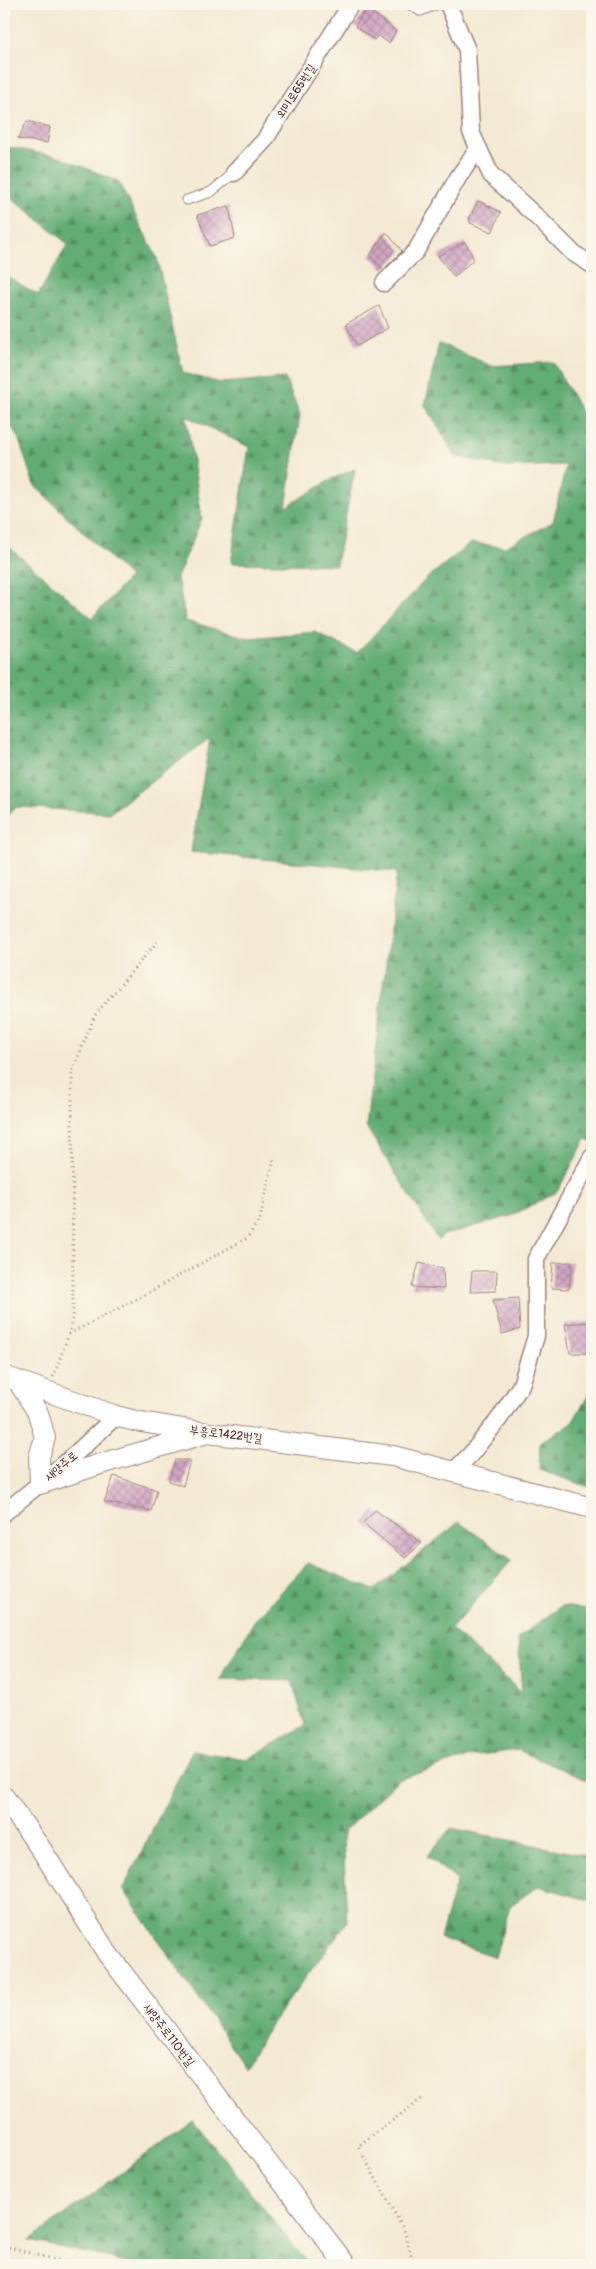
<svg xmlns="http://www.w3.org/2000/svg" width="596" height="2269" font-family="Pangolin,'Poor Story',sans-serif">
	<defs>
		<pattern id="forest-firs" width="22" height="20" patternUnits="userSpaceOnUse" patternTransform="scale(1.25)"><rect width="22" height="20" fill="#62ac74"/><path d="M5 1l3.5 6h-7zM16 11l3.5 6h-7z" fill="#538b5f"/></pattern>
		<pattern id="building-cross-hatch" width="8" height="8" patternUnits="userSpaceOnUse" patternTransform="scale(1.25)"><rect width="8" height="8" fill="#d2a6c4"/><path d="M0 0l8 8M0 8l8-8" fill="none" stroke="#ac879f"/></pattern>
	</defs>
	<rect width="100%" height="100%" fill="#fbf7ec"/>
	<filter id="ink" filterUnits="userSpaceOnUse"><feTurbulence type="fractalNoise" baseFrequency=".02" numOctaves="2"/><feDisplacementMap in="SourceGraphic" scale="10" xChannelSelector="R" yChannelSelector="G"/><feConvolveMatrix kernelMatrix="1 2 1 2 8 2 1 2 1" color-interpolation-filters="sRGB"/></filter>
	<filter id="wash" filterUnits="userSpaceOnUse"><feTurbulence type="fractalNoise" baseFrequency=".0096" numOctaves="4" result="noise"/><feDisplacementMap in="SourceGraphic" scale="20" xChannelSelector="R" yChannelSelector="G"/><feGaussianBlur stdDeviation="1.12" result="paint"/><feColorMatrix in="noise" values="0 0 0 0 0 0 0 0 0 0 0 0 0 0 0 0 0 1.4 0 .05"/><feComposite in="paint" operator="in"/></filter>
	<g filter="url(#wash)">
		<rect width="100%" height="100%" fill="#f4ead3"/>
		<path fill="url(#forest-firs)" stroke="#566650" d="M 4,146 L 59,157 L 118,181 L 157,258 L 183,373 L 221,383 L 285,378 L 300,415 L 286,507 L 332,479 L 355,469 L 336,565 L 231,563 L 249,447 L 186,416 L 202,518 L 177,578 L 186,621 L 249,638 L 315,632 L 357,653 L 426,579 L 471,543 L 505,547 L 553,522 L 566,465 L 506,467 L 456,457 L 425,405 L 439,343 L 492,366 L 553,362 L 592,431 L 592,1142 L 586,1139 L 557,1192 L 511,1216 L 444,1235 L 438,1240 L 366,1127 L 397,872 L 191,852 L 210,738 L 110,813 L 17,807 L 4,818 L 4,543 L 92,618 L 130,577 L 34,485 L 18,437 L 4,415 L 4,274 L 38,295 L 68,244 L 4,191 Z
			M 592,1389 L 592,1488 L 539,1470 L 540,1442 L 572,1423 Z
			M 459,1522 L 512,1560 L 451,1629 L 522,1693 L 518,1638 L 561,1606 L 592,1610 L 592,1808 L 590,1782 L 518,1750 L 471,1756 L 398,1780 L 343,1832 L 347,1922 L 272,2023 L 245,2066 L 123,1889 L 192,1751 L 248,1759 L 305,1725 L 292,1681 L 220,1679 L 254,1621 L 308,1563 L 374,1590 Z
			M 451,1828 L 592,1857 L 592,1901 L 538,1886 L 510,1906 L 495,1957 L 440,1938 L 457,1880 L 427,1856 Z
			M 193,2120 L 309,2265 L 133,2265 L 111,2258 L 29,2241 Z"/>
		<g id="blocks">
			<path fill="url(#building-cross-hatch)" d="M 367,8 L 396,31 L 389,43 L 378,36 L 374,40 L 355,26 Z
				M 27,121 L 50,127 L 47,143 L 18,139 Z
				M 478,201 L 501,212 L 492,232 L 470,223 L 470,217 Z
				M 229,206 L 235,238 L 210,246 L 197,215 Z
				M 386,232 L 402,251 L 384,269 L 370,256 Z
				M 465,242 L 474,259 L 454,277 L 438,256 Z
				M 379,306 L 388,328 L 357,346 L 346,324 Z
				M 572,1262 L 569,1289 L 551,1288 L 553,1263 Z
				M 419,1263 L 443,1268 L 444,1289 L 412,1287 Z
				M 472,1271 L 497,1271 L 496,1291 L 470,1292 Z
				M 518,1298 L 520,1329 L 502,1334 L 493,1300 Z
				M 592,1322 L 592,1353 L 570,1353 L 565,1324 Z
				M 175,1460 L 190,1460 L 183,1486 L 169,1481 Z
				M 114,1476 L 157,1490 L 151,1511 L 104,1502 Z
				M 375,1510 L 422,1543 L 405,1558 L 363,1523 Z"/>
		</g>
	</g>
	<g filter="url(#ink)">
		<use href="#blocks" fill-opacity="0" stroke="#9f847f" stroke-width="1"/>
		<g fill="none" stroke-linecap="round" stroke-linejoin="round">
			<defs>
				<path id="service" d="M 409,4 L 420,11 L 438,4
					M 187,200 L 211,192 L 234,173"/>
				<path id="minor" d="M 448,4 L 467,50 L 471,132 L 491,175 L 539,219 L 573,253 L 592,265
					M 234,173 L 264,141 L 351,4
					M 384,283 L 416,251 L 459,176 L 478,149
					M 453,1472 L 470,1455 L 499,1419 L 521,1385 L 536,1336 L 536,1259 L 592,1157
					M 4,1513 L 71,1458 L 116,1416"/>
				<path id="tertiary" d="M 4,1376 L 116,1416 L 135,1421 L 208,1433 L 393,1456 L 592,1508
					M 18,1381 L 38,1413 L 45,1438 L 39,1457 L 40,1484 L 100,1464 L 204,1434
					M 4,1797 L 41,1849 L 107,1953 L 346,2265"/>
			</defs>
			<use href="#service" stroke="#9f847f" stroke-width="11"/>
			<use href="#minor" stroke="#9f847f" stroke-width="19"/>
			<use href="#tertiary" stroke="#9f847f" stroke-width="22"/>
			<path stroke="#9f847f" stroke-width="3" stroke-dasharray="1 4" stroke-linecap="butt" d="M 69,1334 L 146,1294 L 247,1238 L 260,1219 L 274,1158
				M 53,1377 L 69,1334 L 73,1315 L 72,1072 L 95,1015 L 157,942
				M 4,2246 L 74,2265
				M 414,2265 L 404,2230 L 358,2146 L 424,2097"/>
			<use href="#service" stroke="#fff" stroke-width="9"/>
			<use href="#minor" stroke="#fff" stroke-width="16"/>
			<use href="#tertiary" stroke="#fff" stroke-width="20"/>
		</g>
	</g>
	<g text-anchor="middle" stroke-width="4" stroke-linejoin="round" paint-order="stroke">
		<g font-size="12" fill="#4a1f2b" stroke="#fbf7ec">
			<text transform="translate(296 91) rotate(-57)" y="4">외미로65번길</text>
			<text transform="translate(226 1434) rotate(7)" y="4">부흥로1422번길</text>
			<text transform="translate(61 1466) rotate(-40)" y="4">새양주로</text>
			<text transform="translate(169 2035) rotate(53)" y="4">새양주로110번길</text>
		</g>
	</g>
	<rect width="596" height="2269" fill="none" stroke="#fbf7ec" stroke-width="20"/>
</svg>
